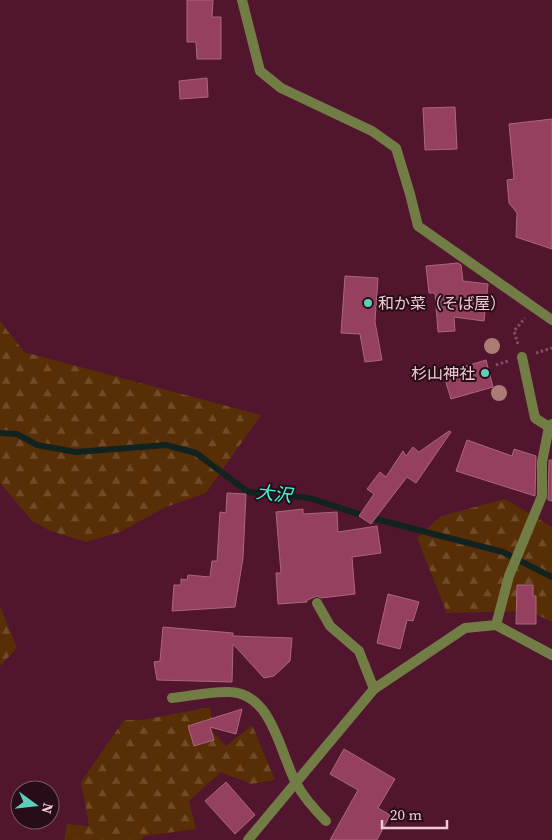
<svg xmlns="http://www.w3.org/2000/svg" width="552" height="840" font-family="'Source Serif 4','Noto Sans JP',serif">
	<defs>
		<pattern id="forest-firs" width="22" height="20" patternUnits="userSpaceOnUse" patternTransform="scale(1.25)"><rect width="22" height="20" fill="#572e06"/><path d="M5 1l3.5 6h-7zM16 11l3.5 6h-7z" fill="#6f4b29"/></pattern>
	</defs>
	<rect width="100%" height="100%" fill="#51152e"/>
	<path fill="url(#forest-firs)" d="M 0,321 L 24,352 L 261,415 L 206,493 L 166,507 L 120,532 L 86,542 L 51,531 L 33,522 L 0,483 Z
		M 505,499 L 552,527 L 552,622 L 530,611 L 447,613 L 417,538 L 441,516 Z
		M 0,606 L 17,648 L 0,666 Z
		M 210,707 L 213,732 L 226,746 L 252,725 L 275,780 L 251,784 L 221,772 L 189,801 L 196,829 L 144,836 L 142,840 L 64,840 L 67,824 L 89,826 L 81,782 L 124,720 L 142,720 Z"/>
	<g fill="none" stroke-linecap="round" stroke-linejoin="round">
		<path stroke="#12231f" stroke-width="6" d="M 0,433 L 17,434 L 37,445 L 76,452 L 166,445 L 196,453 L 248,492 L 309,498 L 368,517 L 503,552 L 552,577"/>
	</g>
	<path fill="#964060" stroke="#ab667d" d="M 187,0 L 213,0 L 212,17 L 221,17 L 221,59 L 197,59 L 196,42 L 187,42 Z
		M 207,78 L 208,97 L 180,99 L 179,81 Z
		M 455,107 L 457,149 L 425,150 L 423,108 Z
		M 552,119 L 552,249 L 516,237 L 517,213 L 509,203 L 507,180 L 514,179 L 509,124 Z
		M 458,263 L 461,265 L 463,281 L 488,284 L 484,321 L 454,317 L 455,331 L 438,332 L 435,293 L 429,293 L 426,266 Z
		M 345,276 L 378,278 L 375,322 L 382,360 L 365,362 L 360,334 L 341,333 Z
		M 486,360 L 493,387 L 451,399 L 443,373 Z
		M 449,431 L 451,432 L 416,483 L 407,477 L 371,524 L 359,516 L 374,494 L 367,489 L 380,472 L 386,477 L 403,451 L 406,456 L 413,447 L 419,452 Z
		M 467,440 L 512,456 L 514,449 L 536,456 L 535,496 L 456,471 Z
		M 549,460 L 552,460 L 552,501 L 548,500 Z
		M 227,493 L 246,494 L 243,558 L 235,607 L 172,611 L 174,585 L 181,585 L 181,579 L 187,580 L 188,575 L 210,577 L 212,561 L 217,561 L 220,512 L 226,513 Z
		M 303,509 L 303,514 L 337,512 L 338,532 L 377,526 L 381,553 L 352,557 L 355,594 L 321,598 L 317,596 L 307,600 L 307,602 L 278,604 L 276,573 L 281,573 L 276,512 Z
		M 517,585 L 533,585 L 533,596 L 536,596 L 536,624 L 516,624 Z
		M 388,594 L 419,602 L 413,621 L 407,620 L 400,649 L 377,643 Z
		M 163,627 L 233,633 L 233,636 L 292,638 L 290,661 L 274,676 L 264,678 L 233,644 L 232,682 L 157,680 L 154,662 L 160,661 Z
		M 242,709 L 236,734 L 210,727 L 214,740 L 194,746 L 188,726 Z
		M 344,749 L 395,779 L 378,808 L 390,815 L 377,840 L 330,840 L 358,790 L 330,774 Z
		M 226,782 L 255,815 L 235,834 L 205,801 Z"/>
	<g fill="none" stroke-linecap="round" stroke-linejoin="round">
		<path stroke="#824d62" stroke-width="3" stroke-dasharray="2.5 2.5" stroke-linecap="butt" d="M 518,344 L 514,331 L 525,318
			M 536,353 L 552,348
			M 496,365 L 508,361"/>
		<path stroke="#717d45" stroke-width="10" d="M 522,357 L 535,418 L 549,427
			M 317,603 L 330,626 L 359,651 L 374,689
			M 172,698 C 191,696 211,691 230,692 C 272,693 280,753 296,783 C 304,798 314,809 326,821"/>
		<path stroke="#717d45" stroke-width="10" d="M 242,0 L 260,71 L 281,88 L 372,131 L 396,148 L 410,194 L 418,226 L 552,320
			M 496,625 L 509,576 L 542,496 L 542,462 L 549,427 L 552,424
			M 248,840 L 374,689 L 465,628 L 496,625 L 552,655"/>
	</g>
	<g fill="#ab7b76">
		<circle cx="492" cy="346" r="8"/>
		<circle cx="499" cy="393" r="8"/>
	</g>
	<g fill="#5dceb9" stroke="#270d17" stroke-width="2">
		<circle cx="368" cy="303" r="5"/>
		<circle cx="485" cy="373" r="5"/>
	</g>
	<g text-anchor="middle" stroke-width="4" stroke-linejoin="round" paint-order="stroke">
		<g font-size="16" fill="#f0c9d4" stroke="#270d17" text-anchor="start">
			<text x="378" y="309">和か菜（そば屋）</text>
			<text x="475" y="379" text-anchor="end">杉山神社</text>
		</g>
		<g font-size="18" font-style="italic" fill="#3dfadc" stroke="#270d17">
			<text transform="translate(274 494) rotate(6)" y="6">大沢</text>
		</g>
	</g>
	<g transform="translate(35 805) rotate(105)"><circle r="24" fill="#270d17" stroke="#775863"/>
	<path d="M0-4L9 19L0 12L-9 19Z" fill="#5dceb9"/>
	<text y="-8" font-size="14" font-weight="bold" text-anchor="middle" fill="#f0c9d4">N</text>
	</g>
	<path d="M382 820v8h65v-8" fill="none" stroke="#f0c9d4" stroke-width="2.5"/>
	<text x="390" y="820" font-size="15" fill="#f0c9d4" stroke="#270d17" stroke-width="4" paint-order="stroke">20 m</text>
</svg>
